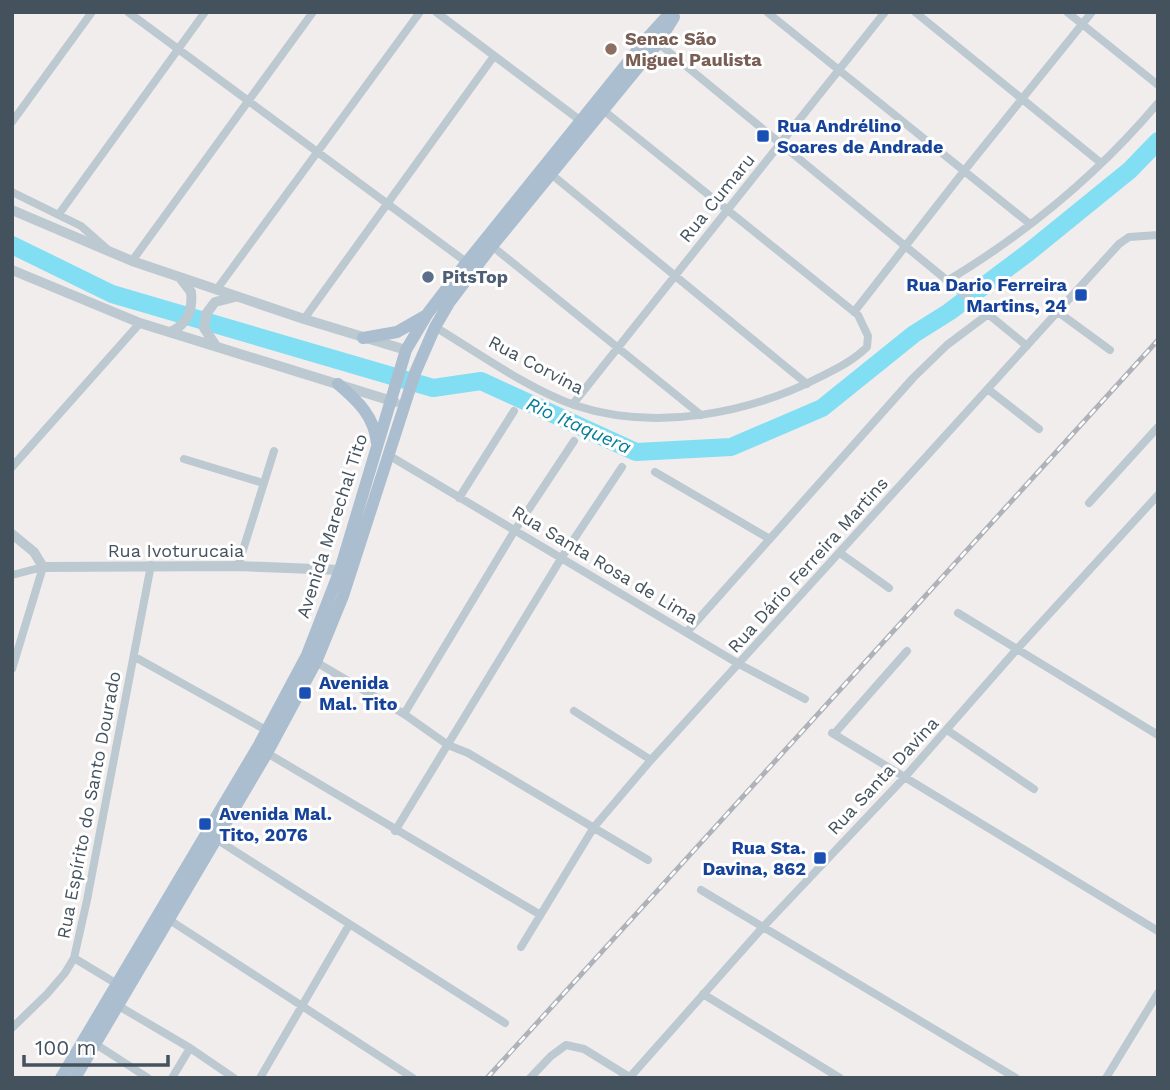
<svg xmlns="http://www.w3.org/2000/svg" width="1170" height="1090" font-family="'Work Sans',sans-serif">
	<rect width="100%" height="100%" fill="#f1eded"/>
	<g fill="none" stroke-linecap="round" stroke-linejoin="round">
		<path stroke="#82def2" stroke-width="18" d="M 12,245 L 112,294 L 433,388 L 481,381 L 636,452 L 731,447 L 822,408 L 914,334 L 949,312 L 1029,252 L 1130,170 L 1158,141"/>
		<path stroke="#bdc9d1" stroke-width="8" d="M 128,12 L 469,264
			M 436,12 L 581,121
			M 767,12 L 1030,224
			M 915,12 L 1101,163
			M 1067,12 L 1158,85
			M 658,43 L 1027,346
			M 12,122 L 92,12
			M 551,174 L 807,384
			M 12,192 L 81,226 L 106,248
			M 59,214 L 205,12
			M 492,246 L 701,415
			M 132,261 L 313,12
			M 947,281 C 1025,234 1099,173 1158,103
			M 217,289 L 420,12
			M 854,312 L 964,171 L 1092,12
			M 1058,312 L 1110,350
			M 304,319 L 494,56
			M 435,327 C 477,352 528,389 574,405 C 655,432 749,414 822,376 C 838,368 854,360 867,347 L 868,336 L 858,315 L 603,110
			M 989,390 L 1039,429
			M 573,404 L 885,12
			M 390,456 L 739,664 L 805,699
			M 184,459 L 263,483
			M 12,467 L 140,323
			M 655,472 L 770,539
			M 459,498 L 514,411
			M 1089,503 L 1158,427
			M 840,553 L 889,588
			M 238,566 L 274,451
			M 12,575 L 43,567 L 12,669
			M 958,613 L 1158,735
			M 687,632 L 913,378 L 947,345 L 987,315
			M 135,657 L 266,730
			M 316,662 L 404,714 L 448,745 L 468,753 L 648,860
			M 574,711 L 651,760
			M 404,714 L 515,530 L 574,441
			M 947,730 L 1034,789
			M 832,733 L 1158,931
			M 834,734 L 907,651
			M 267,753 L 539,914
			M 395,831 L 562,557 L 622,467
			M 216,839 L 505,1023
			M 701,890 L 1016,1078
			M 168,919 L 413,1078
			M 521,947 L 594,827 L 651,760 L 1119,244 L 1129,237 L 1158,235
			M 74,958 L 117,984
			M 703,994 L 840,1078
			M 117,1005 L 190,1048 L 234,1078
			M 12,1028 L 47,994 L 65,973 L 74,958 L 87,900 L 151,565
			M 94,1043 L 148,1078
			M 630,1077 L 763,927 L 904,778 L 1017,649 L 1158,495
			M 172,1078 L 190,1048
			M 260,1078 L 349,925
			M 530,1078 L 551,1056 L 566,1045 L 584,1049 L 631,1078
			M 1106,1078 L 1158,993"/>
		<path stroke="#bdc9d1" stroke-width="10" d="M 12,210 L 132,261 L 304,319 L 406,350
			M 12,270 L 140,323 L 395,402
			M 170,332 C 187,325 193,310 191,292 L 181,279
			M 216,346 L 204,328 L 206,314 L 215,302 L 235,297
			M 12,534 L 34,552 L 43,567 L 238,566 L 340,570"/>
		<path stroke="#abbecf" stroke-width="12" d="M 363,338 L 397,332 L 425,316
			M 338,384 C 358,401 374,416 377,443
			M 61,1078 L 259,745 L 307,655 L 340,570 L 406,350 L 428,313 L 467,262 L 649,36 L 671,12
			M 75,1078 L 267,753 L 316,662 L 343,596 L 415,373 L 435,327 L 449,303 L 492,246 L 658,43 L 674,17"/>
		<defs>
			<path id="rail" d="M 487,1078 L 1158,340"/>
		</defs>
		<use href="#rail" stroke="#afb3b9" stroke-width="5"/>
		<use href="#rail" stroke="#fff" stroke-width="2.5" stroke-dasharray="8" stroke-linecap="butt"/>
	</g>
	<circle fill="#8d6e63" stroke="#fff" stroke-width="2.5" cx="611" cy="49" r="7"/>
	<g fill="#1a4fb4" stroke="#fff" stroke-width="2.5">
		<rect x="756" y="129" width="14" height="14" rx="3.5"/>
		<rect x="1074" y="288" width="14" height="14" rx="3.5"/>
		<rect x="298" y="686" width="14" height="14" rx="3.5"/>
		<rect x="198" y="817" width="14" height="14" rx="3.5"/>
		<rect x="813" y="851" width="14" height="14" rx="3.5"/>
	</g>
	<circle fill="#5c6f8a" stroke="#fff" stroke-width="2.5" cx="428" cy="277" r="7"/>
	<g text-anchor="middle" stroke-width="6" stroke-linejoin="round" paint-order="stroke">
		<g font-size="18" font-weight="bold" fill="#785e54" stroke="#fff" text-anchor="start">
			<text x="625" y="45">Senac São<tspan x="625" dy="21">Miguel Paulista</tspan></text>
		</g>
		<g font-size="18" font-weight="bold" fill="#164399" stroke="#fff" text-anchor="start">
			<text x="777" y="132">Rua Andrélino<tspan x="777" dy="21">Soares de Andrade</tspan></text>
			<text x="1067" y="291" text-anchor="end">Rua Dario Ferreira<tspan x="1067" dy="21">Martins, 24</tspan></text>
			<text x="319" y="689">Avenida<tspan x="319" dy="21">Mal. Tito</tspan></text>
			<text x="219" y="820">Avenida Mal.<tspan x="219" dy="21">Tito, 2076</tspan></text>
			<text x="806" y="854" text-anchor="end">Rua Sta.<tspan x="806" dy="21">Davina, 862</tspan></text>
		</g>
		<g font-size="18" fill="#44525d" stroke="#fff">
			<text transform="translate(717 198) rotate(-51)" y="6">Rua Cumaru</text>
			<text transform="translate(536 365) rotate(28)" y="6">Rua Corvina</text>
			<text transform="translate(332 526) rotate(-72)" y="6">Avenida Marechal Tito</text>
			<text x="176" y="557">Rua Ivoturucaia</text>
			<text transform="translate(605 565) rotate(31)" y="6">Rua Santa Rosa de Lima</text>
			<text transform="translate(808 565) rotate(-48)" y="6">Rua Dário Ferreira Martins</text>
			<text transform="translate(883 776) rotate(-47)" y="6">Rua Santa Davina</text>
			<text transform="translate(89 805) rotate(-79)" y="6">Rua Espírito do Santo Dourado</text>
		</g>
		<g font-size="18" font-weight="bold" fill="#4e5e75" stroke="#fff" text-anchor="start">
			<text x="442" y="283">PitsTop</text>
		</g>
		<g font-size="19" font-style="italic" fill="#037e9a" stroke="#fff">
			<text transform="translate(579 425) rotate(24)" y="7">Rio Itaquera</text>
		</g>
	</g>
	<rect width="1170" height="1090" fill="none" stroke="#44525d" stroke-width="28"/>
	<path d="M24 1055v10h144v-10" fill="none" stroke="#44525d" stroke-width="3.5"/>
	<text x="35" y="1055" font-size="21" fill="#44525d" stroke="#ffffff" stroke-width="5" paint-order="stroke">100 m</text>
</svg>
